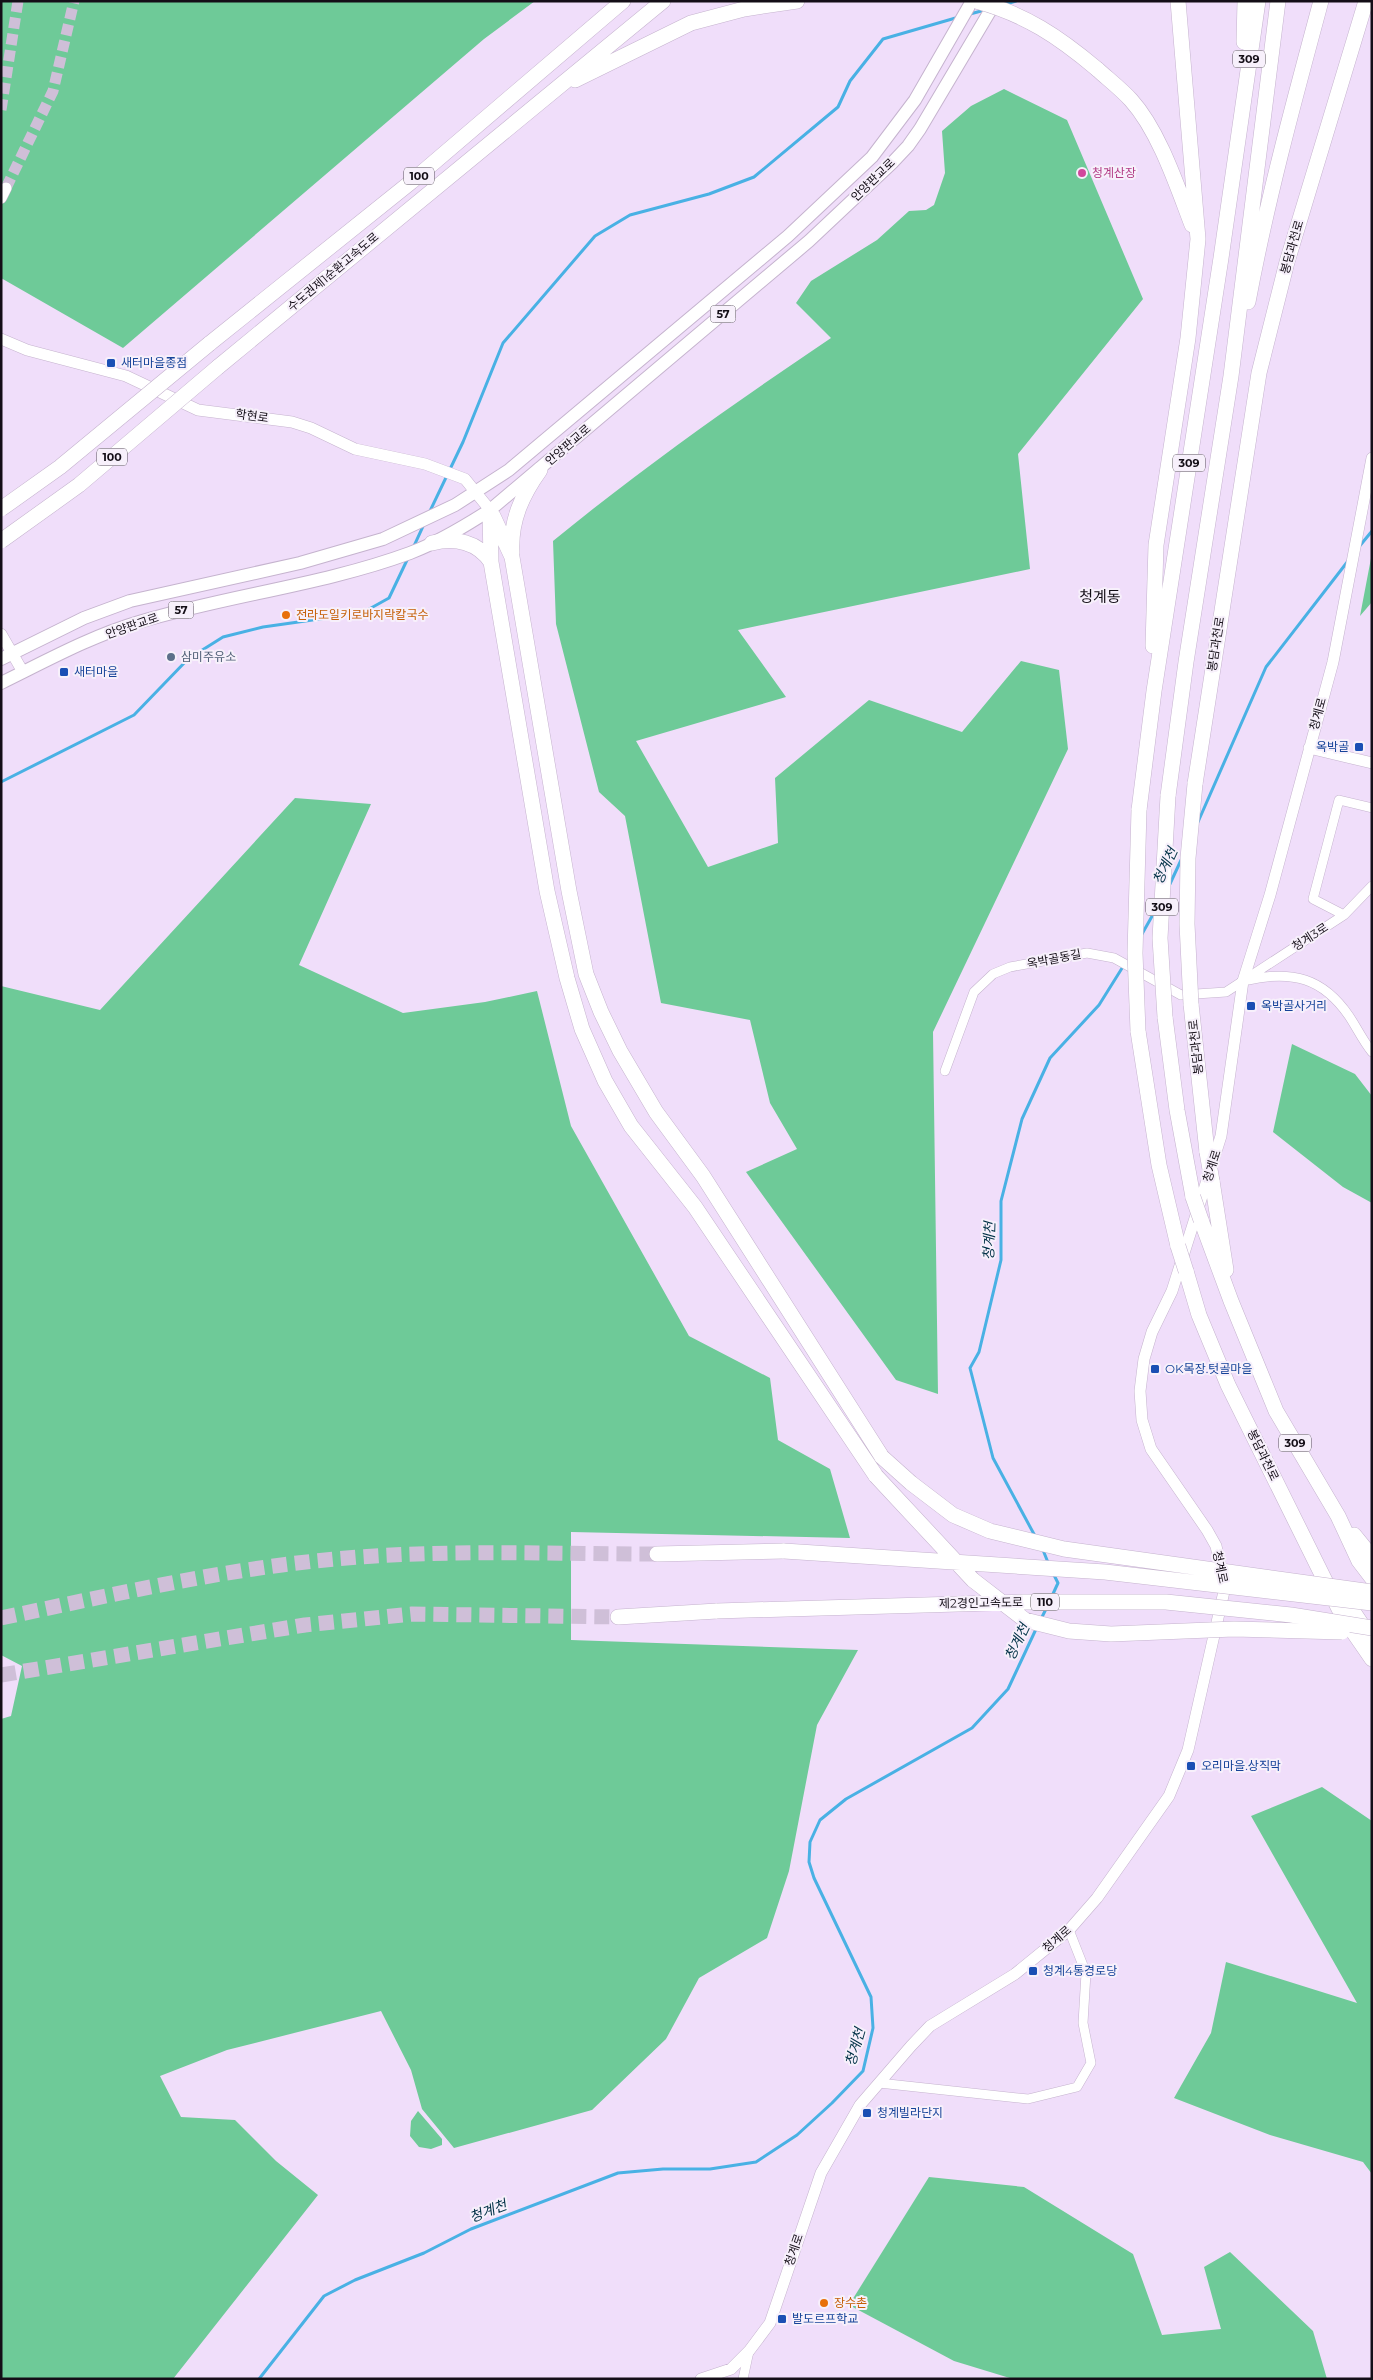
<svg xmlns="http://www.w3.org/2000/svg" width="1373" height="2380" font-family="Montserrat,'Noto Sans KR',sans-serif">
	<rect width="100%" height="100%" fill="#f0defa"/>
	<path fill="#6eca98" d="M 1,1 L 535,1 L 484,39 L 123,348 L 1,278 Z
		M 1004,89 L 1067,120 L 1143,299 L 1018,454 L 1030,569 L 738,630 L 786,697 L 636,741 L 708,867 L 778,843 L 775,778 L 869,700 L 962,732 L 1021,661 L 1059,670 L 1068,749 L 933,1032 L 938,1394 L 896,1380 L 746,1172 L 797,1149 L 770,1103 L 750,1020 L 661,1003 L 625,816 L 599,792 L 556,624 L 553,541 C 642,468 736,402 831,338 L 796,303 L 811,281 L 877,240 L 909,211 L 926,210 L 934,205 L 945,173 L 942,131 L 971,106 Z
		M 1372,553 L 1372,602 L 1360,616 Z
		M 295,798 L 371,804 L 299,965 L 403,1013 L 485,1002 L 537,991 L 571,1126 L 689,1336 L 770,1378 L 778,1440 L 830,1469 L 850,1538 L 571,1532 L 571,1640 L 858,1650 L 817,1725 L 789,1871 L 767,1938 L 699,1978 L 666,2039 L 592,2110 L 454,2148 L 422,2109 L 411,2070 L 381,2011 L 227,2050 L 160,2076 L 181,2117 L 235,2120 L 276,2161 L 318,2195 L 173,2379 L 1,2379 L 1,1719 L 11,1716 L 22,1666 L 1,1655 L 1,986 L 100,1010 Z
		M 1292,1044 L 1355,1074 L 1372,1096 L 1372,1203 L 1343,1187 L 1273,1132 Z
		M 1322,1787 L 1372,1821 L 1372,2174 L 1363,2162 L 1270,2135 L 1174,2098 L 1211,2033 L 1226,1962 L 1357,2003 L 1251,1816 Z
		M 418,2111 L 442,2139 L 442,2145 L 431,2149 L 419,2147 L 410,2136 L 411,2121 Z
		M 929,2177 L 1024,2187 L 1133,2254 L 1162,2335 L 1221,2329 L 1204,2267 L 1230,2252 L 1313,2331 L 1327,2379 L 1013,2379 L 954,2361 L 849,2305 Z"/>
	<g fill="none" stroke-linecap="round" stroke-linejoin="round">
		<path stroke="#49b1e4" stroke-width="3" d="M 1006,4 L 1016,1
			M 970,14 L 985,10
			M 430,511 L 463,442 L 503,343 L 595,236 L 630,215 L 709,194 L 754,177 L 838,107 L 850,81 L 883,39 L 959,17
			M 413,548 L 424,524
			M 1358,548 L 1372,531
			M 1,782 L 134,715 L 188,659 L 223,637 L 263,627 L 362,613 L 389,598 L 408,558
			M 1198,822 L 1266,667 L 1348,561
			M 1169,886 L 1182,858
			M 1142,934 L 1155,911
			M 1035,1536 L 993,1458 L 970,1368 L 979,1352 L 1001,1260 L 1001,1201 L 1022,1119 L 1050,1058 L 1099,1005 L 1124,965
			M 1043,1550 L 1049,1565
			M 1052,1596 L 1058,1583 L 1053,1573
			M 1041,1619 L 1047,1607
			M 259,2379 L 324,2296 L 355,2280 L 424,2253 L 471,2229 L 618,2173 L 663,2169 L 710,2169 L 756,2162 L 797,2135 L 832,2103 L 863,2071 L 873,2028 L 871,1997 L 814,1878 L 809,1862 L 810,1842 L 820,1820 L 846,1799 L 972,1728 L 1008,1689 L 1037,1627"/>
		<path stroke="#cfbfd8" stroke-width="11" stroke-dasharray="11 5.5" stroke-linecap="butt" d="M 1,110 L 18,1
			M 6,188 L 53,91 L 74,1"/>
		<path stroke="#cfbfd8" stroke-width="15" stroke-dasharray="15 8" stroke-linecap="butt" d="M 1,1618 C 112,1595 223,1569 336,1559 C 443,1549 550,1554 657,1554
			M 1,1675 L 305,1625 L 412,1614 L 618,1617"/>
		<defs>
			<path id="street" d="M 1344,915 L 1313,899 L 1339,800 L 1372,808
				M 1248,980 C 1292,970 1323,978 1349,1016 C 1357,1028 1363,1041 1372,1052
				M 945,1071 L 974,992 L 993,974 L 1010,967 L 1087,953 L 1114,958 L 1181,995 L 1226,992 L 1344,915 L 1372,886
				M 879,2083 L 1028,2099 L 1077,2087 L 1091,2063 L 1083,2023 L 1086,1973 L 1069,1930
				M 743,2379 L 749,2351"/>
			<path id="secondary" d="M 1,198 L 6,188
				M 1,339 L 27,350 L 126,376 L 198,410 L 292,422 L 311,428 L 355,449 L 425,464 L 465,479 L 490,510
				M 1,634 L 23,672
				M 1309,748 L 1372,763
				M 701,2379 L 731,2369 L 749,2351 L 770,2323 L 821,2173 L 860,2105 L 911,2046 L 930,2026 L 1015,1974 L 1069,1930 L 1097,1898 L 1169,1796 L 1188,1750 L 1225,1587 L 1216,1546 L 1207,1530 L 1151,1449 L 1142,1420 L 1140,1391 L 1144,1359 L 1152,1332 L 1172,1291 L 1221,1136 L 1243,981 L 1270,895 L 1333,662 L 1372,458"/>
			<path id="primary" d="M 1,659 L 84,618 L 130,601 L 300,563 L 383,539 L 455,505 L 509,470 L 788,236 L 872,157 L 915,100 L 972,1
				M 1,683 C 46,661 91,636 139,622 C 229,595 323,585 410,553 C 439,542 465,526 490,510 L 809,241 L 892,163 L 908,146 L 920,129 L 996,1"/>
			<path id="highway" d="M 1244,42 L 1245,1
				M 1097,69 C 1108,79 1121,89 1131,100 C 1159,131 1177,186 1192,225
				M 575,80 L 691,23 L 744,9 L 797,1
				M 1248,302 C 1267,200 1294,101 1321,1
				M 209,344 L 411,182 L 623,1
				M 218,367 L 663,1
				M 490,510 L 491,562 L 547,891 L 567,978 L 582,1029 L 605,1081 L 631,1126 L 695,1207 L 876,1476
				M 493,516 L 512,557 L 569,891 L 586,974 L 601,1012 L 620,1051 L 656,1112 L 703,1176 L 882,1457
				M 432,543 C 455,537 478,542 491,562
				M 512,553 C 510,521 522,495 540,470
				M 1153,646 L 1156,545 L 1188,338 L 1198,239 L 1178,1
				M 1195,784 L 1259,373 L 1287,262 L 1366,1
				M 1168,796 L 1186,662 L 1231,376 L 1278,1
				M 1139,810 L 1154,691 L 1221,258 L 1258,1
				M 1191,1004 L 1207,1152
				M 1165,1017 L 1177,1110 L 1193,1197
				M 1138,1031 L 1159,1165 L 1178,1246
				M 1212,1181 L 1226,1270
				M 1201,1220 L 1231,1301 L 1276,1411 L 1338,1516 L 1359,1561 L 1372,1578
				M 1186,1271 L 1199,1315 L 1228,1385 L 1343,1617 L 1372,1659
				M 1354,1535 L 1372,1557
				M 657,1554 L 784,1551
				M 1340,1592 L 1372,1640
				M 618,1617 L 717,1611"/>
		</defs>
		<use href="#street" stroke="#c5b3ce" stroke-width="10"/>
		<use href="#secondary" stroke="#c5b3ce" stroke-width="12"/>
		<use href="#primary" stroke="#c5b3ce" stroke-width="14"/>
		<use href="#highway" stroke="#c5b3ce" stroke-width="16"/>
		<use href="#street" stroke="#fff" stroke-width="9"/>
		<use href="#secondary" stroke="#fff" stroke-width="11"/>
		<use href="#primary" stroke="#fff" stroke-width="12"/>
		<use href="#highway" stroke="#fff" stroke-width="15"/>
		<defs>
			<path id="highway-bridge" d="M 976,1 C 1025,14 1059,37 1097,69
				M 1,509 L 60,467 L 209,344
				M 1,541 L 79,485 L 218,367
				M 1191,1004 L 1187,924 L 1188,858 L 1195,784
				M 1165,1017 L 1160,938 L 1168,796
				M 1138,1031 L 1135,953 L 1139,810
				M 1207,1152 L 1212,1181
				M 1193,1197 L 1201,1220
				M 1178,1246 L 1186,1271
				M 882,1457 L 911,1483 L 953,1515 L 990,1531 L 1064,1549 L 1372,1592
				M 876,1476 L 973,1580 L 1025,1620 L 1069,1631 L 1111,1634 L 1234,1629 L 1342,1632
				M 784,1551 L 1105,1572 L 1372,1603
				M 717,1611 L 1023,1602 L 1166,1602 L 1291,1615 L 1372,1628"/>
		</defs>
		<use href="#highway-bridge" stroke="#c5b3ce" stroke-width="16" stroke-linecap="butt"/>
		<use href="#highway-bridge" stroke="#fff" stroke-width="15"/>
	</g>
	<circle fill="#d1479c" stroke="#f7f0fb" stroke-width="2" cx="1082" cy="173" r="5"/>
	<g fill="#1a4fb4" stroke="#f7f0fb" stroke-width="2">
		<rect x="106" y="358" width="10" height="10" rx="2.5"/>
		<rect x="59" y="667" width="10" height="10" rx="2.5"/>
		<rect x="1354" y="742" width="10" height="10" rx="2.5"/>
		<rect x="1246" y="1001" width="10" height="10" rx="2.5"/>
		<rect x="1150" y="1364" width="10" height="10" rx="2.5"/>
		<rect x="1186" y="1761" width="10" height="10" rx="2.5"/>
		<rect x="1028" y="1966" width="10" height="10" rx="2.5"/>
		<rect x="862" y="2108" width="10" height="10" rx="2.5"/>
		<rect x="777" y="2314" width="10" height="10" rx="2.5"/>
	</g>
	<g fill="#e8710a" stroke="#f7f0fb" stroke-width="2">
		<circle cx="286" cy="615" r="5"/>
		<circle cx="824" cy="2303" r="5"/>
	</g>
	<circle fill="#5c6f8a" stroke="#f7f0fb" stroke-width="2" cx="171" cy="657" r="5"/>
	<g text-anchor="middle" stroke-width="4" stroke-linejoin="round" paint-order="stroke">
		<g fill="#f7f0fb" stroke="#58525b" stroke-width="1">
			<rect x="1233" y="50.5" width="32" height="17" rx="4"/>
			<rect x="404" y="167.5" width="30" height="17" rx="4"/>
			<rect x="710.5" y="305.5" width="25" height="17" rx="4"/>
			<rect x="97" y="448.5" width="30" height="17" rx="4"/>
			<rect x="1173" y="454.5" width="32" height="17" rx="4"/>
			<rect x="168.5" y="601.5" width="25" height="17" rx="4"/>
			<rect x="1146" y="898.5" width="32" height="17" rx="4"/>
			<rect x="1279" y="1434.5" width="32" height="17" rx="4"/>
			<rect x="1031" y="1593.5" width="28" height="17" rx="4"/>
		</g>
		<g font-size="11" font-weight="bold" fill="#140e17">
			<text x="1249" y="63">309</text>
			<text x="419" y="180">100</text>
			<text x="723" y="318">57</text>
			<text x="112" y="461">100</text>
			<text x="1189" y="467">309</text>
			<text x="181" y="614">57</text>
			<text x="1162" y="911">309</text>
			<text x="1295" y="1447">309</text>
			<text x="1045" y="1606">110</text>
		</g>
		<g font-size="12" fill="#b23c85" stroke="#f7f0fb" text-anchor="start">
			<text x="1092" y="177">청계산장</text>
		</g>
		<g font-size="12" fill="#140e17" stroke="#f7f0fb">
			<text transform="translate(873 180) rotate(-44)" y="4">안양판교로</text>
			<text transform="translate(1292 247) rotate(-74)" y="4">봉담과천로</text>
			<text transform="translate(333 272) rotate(-40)" y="4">수도권제1순환고속도로</text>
			<text transform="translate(252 416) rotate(8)" y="4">학현로</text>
			<text transform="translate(568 445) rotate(-41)" y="4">안양판교로</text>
			<text transform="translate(132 626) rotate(-19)" y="4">안양판교로</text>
			<text transform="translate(1216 644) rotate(-81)" y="4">봉담과천로</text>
			<text transform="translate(1318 714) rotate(-75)" y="4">청계로</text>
			<text transform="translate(1310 937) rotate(-33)" y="4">청계3로</text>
			<text transform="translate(1054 959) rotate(-11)" y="4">옥박골동길</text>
			<text transform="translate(1196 1047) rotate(-96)" y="4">봉담과천로</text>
			<text transform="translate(1212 1166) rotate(-72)" y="4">청계로</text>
			<text transform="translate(1263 1455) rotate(64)" y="4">봉담과천로</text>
			<text transform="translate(1220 1567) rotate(78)" y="4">청계로</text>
			<text transform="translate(981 1603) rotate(-1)" y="4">제2경인고속도로</text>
			<text transform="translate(1057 1939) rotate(-41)" y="4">청계로</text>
			<text transform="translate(794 2250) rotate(-71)" y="4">청계로</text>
		</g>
		<g font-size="12" fill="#164399" stroke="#f7f0fb" text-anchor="start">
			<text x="121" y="367">새터마을종점</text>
			<text x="74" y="676">새터마을</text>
			<text x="1349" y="751" text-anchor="end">옥박골</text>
			<text x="1261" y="1010">옥박골사거리</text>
			<text x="1165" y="1373">OK목장.텃골마을</text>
			<text x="1201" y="1770">오리마을.상직막</text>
			<text x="1043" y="1975">청계4통경로당</text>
			<text x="877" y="2117">청계빌라단지</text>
			<text x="792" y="2323">발도르프학교</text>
		</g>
		<g font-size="12" fill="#c56008" stroke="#f7f0fb" text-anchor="start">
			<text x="296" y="619">전라도일키로바지락칼국수</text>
			<text x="834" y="2307">장수촌</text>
		</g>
		<g font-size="12" fill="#4e5e75" stroke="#f7f0fb" text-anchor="start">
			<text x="181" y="661">삼미주유소</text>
		</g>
		<g font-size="14" font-style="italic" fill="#013146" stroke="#f7f0fb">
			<text transform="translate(1165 866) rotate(-65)" y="5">청계천</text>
			<text transform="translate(989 1241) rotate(-88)" y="5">청계천</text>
			<text transform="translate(1017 1642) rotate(-65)" y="5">청계천</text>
			<text transform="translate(855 2047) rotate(-74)" y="5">청계천</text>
			<text transform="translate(488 2211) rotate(-21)" y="5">청계천</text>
		</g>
		<g font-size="15" fill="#140e17" stroke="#f7f0fb">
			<text x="1100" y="602">청계동</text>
		</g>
	</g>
	<rect width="1373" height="2380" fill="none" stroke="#140e17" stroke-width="5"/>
</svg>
